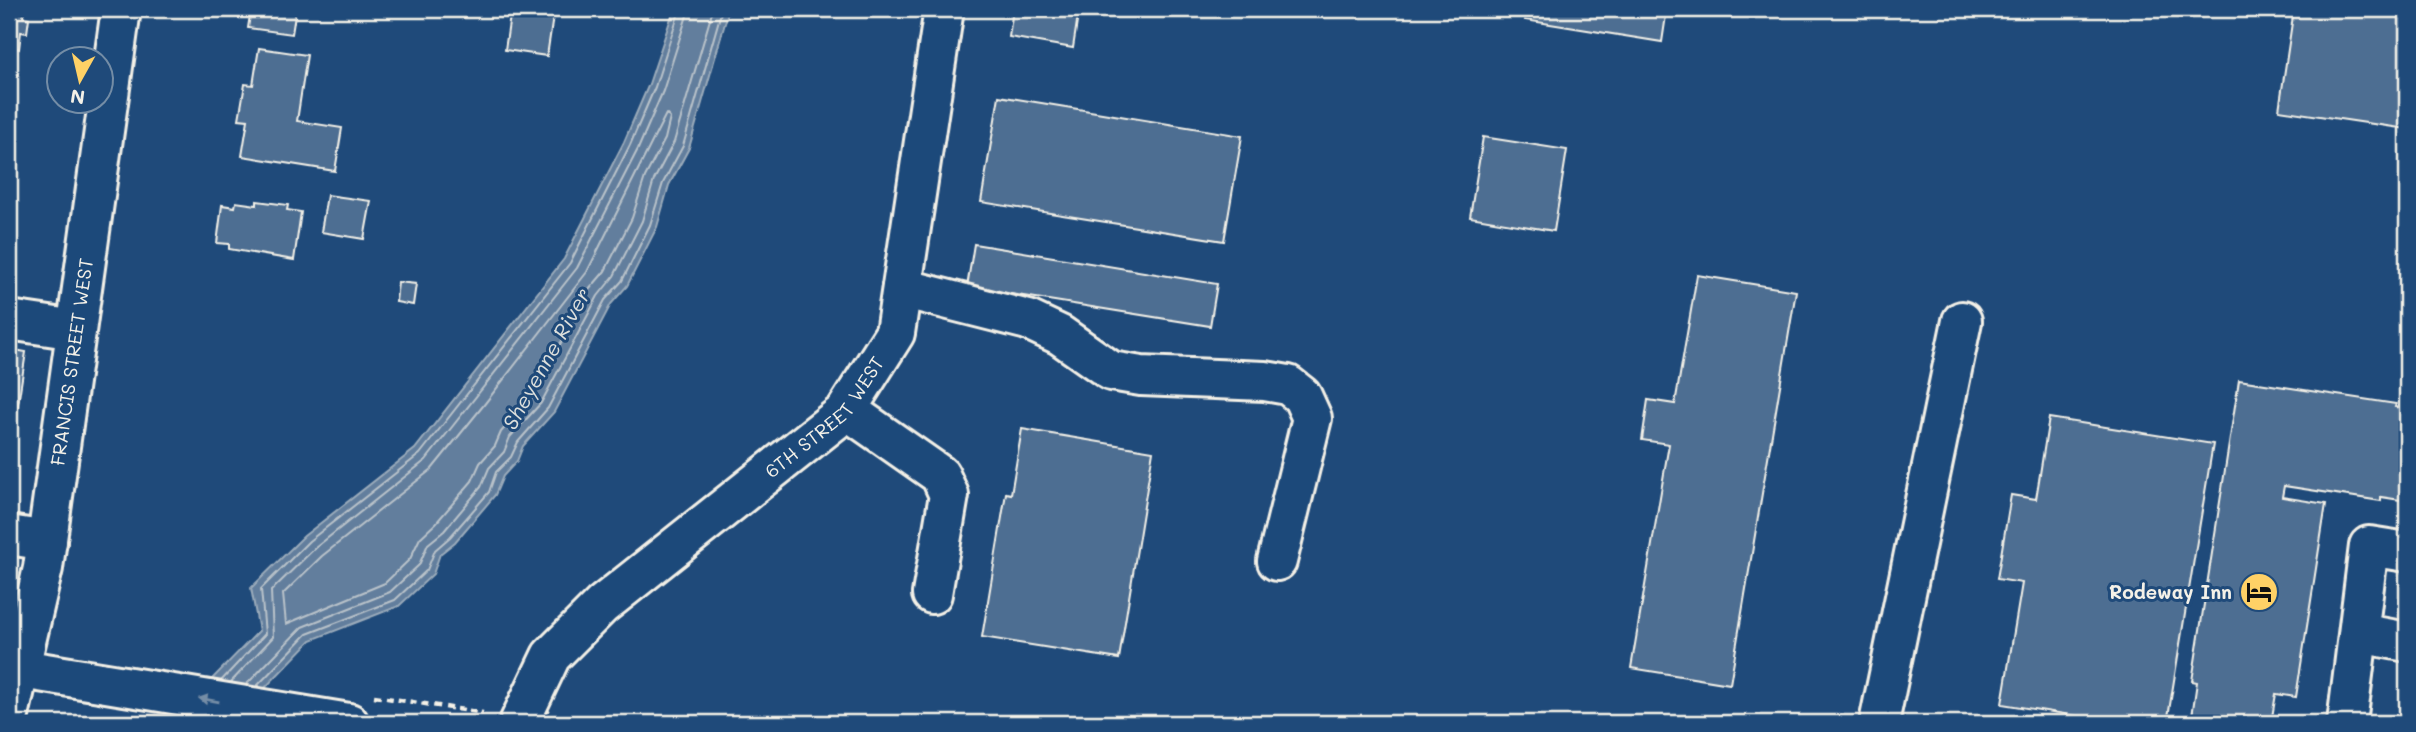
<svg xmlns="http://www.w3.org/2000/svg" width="2416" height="732" font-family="Mali,sans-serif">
	<rect width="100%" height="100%" fill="#1f4a7a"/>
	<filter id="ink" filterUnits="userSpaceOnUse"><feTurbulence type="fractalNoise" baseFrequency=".0143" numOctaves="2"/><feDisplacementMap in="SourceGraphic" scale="14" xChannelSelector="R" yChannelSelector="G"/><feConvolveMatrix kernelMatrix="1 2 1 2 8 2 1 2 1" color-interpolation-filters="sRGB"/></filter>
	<g filter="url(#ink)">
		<path fill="#627e9d" stroke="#9cacbb" stroke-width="2" d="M 674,9 L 729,9 L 689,148 L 669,185 L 657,227 L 627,286 L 611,304 L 554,412 L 523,446 L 517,461 L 503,476 L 495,495 L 455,542 L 440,554 L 433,574 L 399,606 L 311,640 L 231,723 L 169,723 L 259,631 L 251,588 L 304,536 L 415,449 L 564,259 L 624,142 L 649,84 Z"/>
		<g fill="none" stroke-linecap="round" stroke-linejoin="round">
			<path stroke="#bac3ca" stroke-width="2" d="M 666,114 L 670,118 L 665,139 L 645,177 L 632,218 L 605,271 L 588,291 L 533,396 L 501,432 L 495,446 L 480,463 L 472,481 L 436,523 L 420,538 L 410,559 L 385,583 L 286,624 L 283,594 L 322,556 L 432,469 L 483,406 L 587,272 Z
				M 221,681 L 265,634 L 261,589 L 309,541 L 420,454 L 570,263 L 630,145 L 655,87 L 680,9
				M 231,682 L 273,637 L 271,591 L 315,548 L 426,460 L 577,268 L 638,149 L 663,91 L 689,9
				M 246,685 L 302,627 L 390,592 L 419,565 L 428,544 L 444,531 L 481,487 L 489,468 L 504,452 L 510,437 L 541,403 L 598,296 L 614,276 L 642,221 L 654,180 L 674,142 L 713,9
				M 257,686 L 307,634 L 395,600 L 427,570 L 435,550 L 450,537 L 489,492 L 496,472 L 511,457 L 518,442 L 548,408 L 605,300 L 622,281 L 650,225 L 663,183 L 683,146 L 722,9"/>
		</g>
		<path fill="#4d6e92" stroke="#f4f1e8" stroke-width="2" d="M 9,9 L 25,9 L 23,17 L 29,18 L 27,33 L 21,32 L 19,49 L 9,47 Z
			M 251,9 L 296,9 L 292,34 L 248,28 Z
			M 511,9 L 554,10 L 547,56 L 505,50 Z
			M 1013,9 L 1079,9 L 1073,48 L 1009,37 Z
			M 1527,9 L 1667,9 L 1662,42 L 1525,20 Z
			M 2294,9 L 2407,9 L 2407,129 L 2279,110 Z
			M 259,48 L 307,55 L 297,121 L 342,128 L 335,171 L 242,156 L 248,120 L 239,119 L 245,84 L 253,85 Z
			M 999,96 L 1242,136 L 1224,241 L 981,202 Z
			M 1483,137 L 1567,150 L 1554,231 L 1470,217 Z
			M 327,195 L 371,201 L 364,239 L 321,232 Z
			M 257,201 L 288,205 L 287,210 L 301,212 L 294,260 L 229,249 L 229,244 L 217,243 L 222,205 L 235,207 L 236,202 L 257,205 Z
			M 974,244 L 1217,284 L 1210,326 L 967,287 Z
			M 1697,275 L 1796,291 L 1730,684 L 1631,668 L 1669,444 L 1642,440 L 1648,400 L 1675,404 Z
			M 398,282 L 416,284 L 413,305 L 396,302 Z
			M 9,349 L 26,352 L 9,463 Z
			M 2239,380 L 2396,404 L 2395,407 L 2407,409 L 2407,501 L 2381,497 L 2381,501 L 2284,486 L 2282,497 L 2326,504 L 2296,697 L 2276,694 L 2271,723 L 2191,723 L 2197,682 L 2192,681 Z
			M 2049,418 L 2213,444 L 2167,723 L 2120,723 L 2002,704 L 2022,583 L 1997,579 L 2011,495 L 2036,499 Z
			M 1022,429 L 1153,451 L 1119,659 L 982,637 L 1006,493 L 1011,494 Z"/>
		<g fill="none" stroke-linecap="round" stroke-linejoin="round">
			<defs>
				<g id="minor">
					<path d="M 902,288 L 1028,320 L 1060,335 L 1111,371 L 1141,376 L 1265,381 L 1288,385 L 1302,396 L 1312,418 L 1277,561"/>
					<path d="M 9,320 L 76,330"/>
					<path d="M 847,410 L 940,475 L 949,495 L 932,594"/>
					<path d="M 9,535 L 47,541"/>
					<path d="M 2359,633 L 2407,642"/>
					<path id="s1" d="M 9,715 L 43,568 L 121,9"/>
					<path id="s2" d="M 519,723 L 551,656 L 602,605 L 845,412 L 895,333 L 944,9"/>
					<path d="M 1879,723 L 1962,321"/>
					<path d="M 2347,723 L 2369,546 L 2407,552"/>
				</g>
				<path id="major" d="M 9,667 L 349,723"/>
			</defs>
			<use href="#minor" stroke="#f4f1e8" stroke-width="44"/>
			<use href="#major" stroke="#f4f1e8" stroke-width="44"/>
			<path stroke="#f4f1e8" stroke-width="4.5" stroke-dasharray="7 5" stroke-linecap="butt" d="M 374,696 L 483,713"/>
			<use href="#minor" stroke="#1f4a7a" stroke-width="38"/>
			<use href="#major" stroke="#1f4a7a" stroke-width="38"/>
		</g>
		<defs><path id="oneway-solid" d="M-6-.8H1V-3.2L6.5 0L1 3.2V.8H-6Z" transform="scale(1.75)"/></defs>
		<use fill="#748da6" href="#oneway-solid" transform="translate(209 700) rotate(-170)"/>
	</g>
	<defs>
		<symbol id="hotel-disc" viewBox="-11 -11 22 22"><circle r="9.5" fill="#ffd166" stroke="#1f4a7a"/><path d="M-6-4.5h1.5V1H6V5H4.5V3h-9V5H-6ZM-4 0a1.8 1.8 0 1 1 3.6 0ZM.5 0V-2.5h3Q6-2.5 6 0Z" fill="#111"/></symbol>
	</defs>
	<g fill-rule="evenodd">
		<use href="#hotel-disc" x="2237" y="570" width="44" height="44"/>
	</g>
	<g text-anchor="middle" stroke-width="6" stroke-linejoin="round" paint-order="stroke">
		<g font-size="19" fill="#f4f1e8" stroke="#1f4a7a">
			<text dy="7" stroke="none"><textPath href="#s1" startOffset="359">FRANCIS STREET WEST</textPath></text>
			<text dy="7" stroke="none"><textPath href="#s2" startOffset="439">6TH STREET WEST</textPath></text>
		</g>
		<g font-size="19" font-weight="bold" fill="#f4f1e8" stroke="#1f4a7a" text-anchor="end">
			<text x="2232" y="599">Rodeway Inn</text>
		</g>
		<g font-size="21" font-style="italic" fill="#dee0dd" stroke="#1f4a7a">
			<text transform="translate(547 359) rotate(-61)" y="7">Sheyenne River</text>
		</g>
	</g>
	<rect width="2416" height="732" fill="none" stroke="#1f4a7a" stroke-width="35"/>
	<rect x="18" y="18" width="2381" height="697" fill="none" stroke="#f4f1e8" stroke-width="2.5" filter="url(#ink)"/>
	<g transform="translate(80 80) rotate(188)"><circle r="33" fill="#1f4a7a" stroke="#748da6" stroke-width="2"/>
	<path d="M0-5L12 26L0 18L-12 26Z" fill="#ffd166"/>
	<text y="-10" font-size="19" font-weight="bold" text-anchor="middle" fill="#f4f1e8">N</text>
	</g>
</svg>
